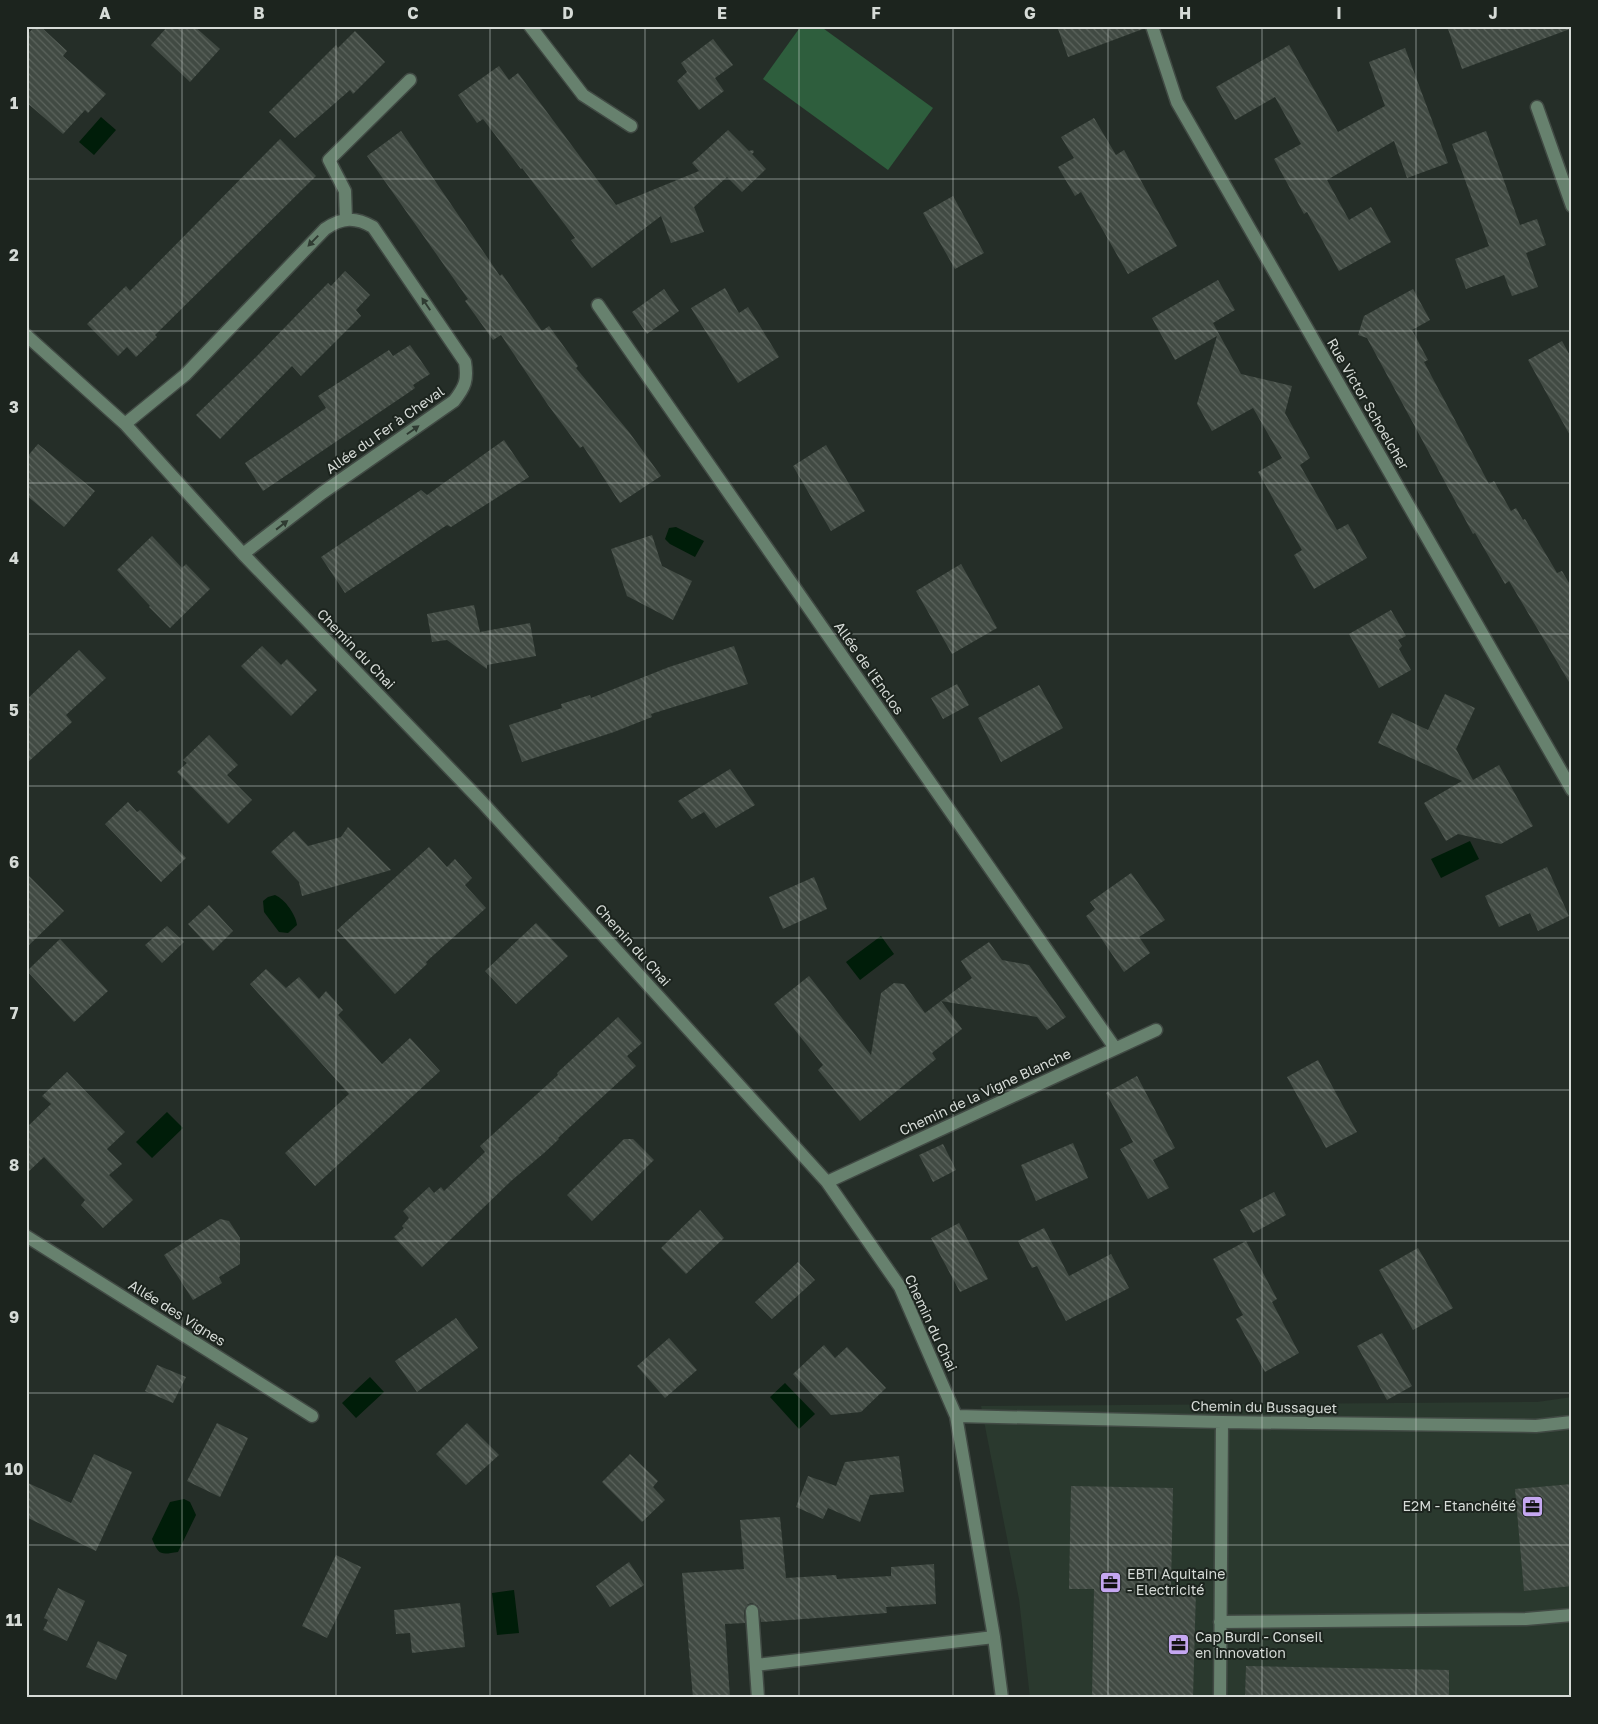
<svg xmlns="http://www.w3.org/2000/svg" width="1598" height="1724" font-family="'Golos Text',sans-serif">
	<defs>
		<pattern id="building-back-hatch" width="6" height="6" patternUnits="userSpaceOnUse" patternTransform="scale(1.25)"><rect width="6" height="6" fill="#414a43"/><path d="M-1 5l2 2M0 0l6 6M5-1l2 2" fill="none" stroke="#5c645d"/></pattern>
	</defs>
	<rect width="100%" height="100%" fill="#252e28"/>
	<path fill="#2a392e" d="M 1572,1397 L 1572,1698 L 1030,1698 L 1019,1599 L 981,1406 L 1537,1402 Z"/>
	<path fill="#2e5e3d" d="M 801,26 L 820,26 L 933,108 L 888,170 L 763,79 Z"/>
	<path fill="#001d09" d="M 101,117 L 116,130 L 94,155 L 79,142 Z
		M 676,527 L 704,541 L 695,557 L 670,544 L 665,539 L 669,528 Z
		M 1470,841 L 1479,859 L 1441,878 L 1431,859 Z
		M 275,895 C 285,899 296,915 297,925 L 288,933 L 279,932 L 264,912 L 263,901 L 268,897 Z
		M 881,936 L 894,954 L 860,980 L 846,962 Z
		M 167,1112 L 183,1128 L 152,1158 L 136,1142 Z
		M 370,1377 L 384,1392 L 356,1418 L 342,1403 Z
		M 785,1383 L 815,1414 L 799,1429 L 770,1397 Z
		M 184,1499 L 190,1502 L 196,1515 L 178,1552 C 160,1555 159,1555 152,1539 L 170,1502 Z
		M 514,1590 L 519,1633 L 497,1635 L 492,1593 Z"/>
	<path fill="url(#building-back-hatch)" d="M 35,26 L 40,26 L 67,51 L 63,56 L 106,94 L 88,113 L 85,110 L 63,134 L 26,102 L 26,36 Z
		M 168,26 L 194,26 L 220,49 L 190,82 L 151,45 Z
		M 1057,26 L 1142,26 L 1143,29 L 1068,57 Z
		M 1447,26 L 1570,26 L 1570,29 L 1462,69 Z
		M 355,31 L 385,62 L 353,94 L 350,90 L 295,138 L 269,112 L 336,45 L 338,48 Z
		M 713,39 L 733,65 L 715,78 L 724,91 L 699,110 L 677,81 L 687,72 L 681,63 Z
		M 1289,45 L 1338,132 L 1385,106 L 1369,62 L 1405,48 L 1448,163 L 1407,178 L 1394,141 L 1327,180 L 1349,220 L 1371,207 L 1391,242 L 1339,271 L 1307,212 L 1304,214 L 1274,159 L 1301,144 L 1275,97 L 1235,120 L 1216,87 Z
		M 499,66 L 509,80 L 518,73 L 616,205 L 699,171 L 692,163 L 728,130 L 749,151 L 753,150 L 754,152 L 752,154 L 766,169 L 742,192 L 727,177 L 694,207 L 704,232 L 671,243 L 661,216 L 592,268 L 571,240 L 575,238 L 522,168 L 521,169 L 483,119 L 477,123 L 458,95 Z
		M 1094,118 L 1116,155 L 1124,150 L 1177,246 L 1128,274 L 1081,192 L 1075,196 L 1058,167 L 1074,158 L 1061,137 Z
		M 401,131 L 500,276 L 502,274 L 542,331 L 549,326 L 578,366 L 576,368 L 629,432 L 661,476 L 620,503 L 583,446 L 580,448 L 548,405 L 501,335 L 493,340 L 465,301 L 468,299 L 367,156 Z
		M 1486,131 L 1520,225 L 1537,219 L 1546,245 L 1526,253 L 1538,287 L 1512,296 L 1504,275 L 1466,289 L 1455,259 L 1489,246 L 1452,144 Z
		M 280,139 L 316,176 L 155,335 L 157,337 L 136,357 L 127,347 L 118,356 L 87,324 L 126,286 L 130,291 Z
		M 953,196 L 984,253 L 955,269 L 923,213 Z
		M 345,271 L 370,295 L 356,310 L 361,316 L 301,376 L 292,366 L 220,439 L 196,415 L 257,356 L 328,283 L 331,286 Z
		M 1218,280 L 1235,310 L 1213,323 L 1241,374 L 1292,386 L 1285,413 L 1310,458 L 1300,465 L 1337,530 L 1348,524 L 1367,558 L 1314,589 L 1294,555 L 1302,550 L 1258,472 L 1282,458 L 1253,408 L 1212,431 L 1197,404 L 1217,336 L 1175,360 L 1152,318 Z
		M 725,288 L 739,313 L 748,307 L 779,357 L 738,383 L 691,308 Z
		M 664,289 L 679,311 L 647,334 L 632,312 Z
		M 1413,289 L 1430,320 L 1412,330 L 1428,360 L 1424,362 L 1489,484 L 1494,481 L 1511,511 L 1516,508 L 1523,520 L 1525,519 L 1557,573 L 1562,571 L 1572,588 L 1572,687 L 1509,581 L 1505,584 L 1475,533 L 1473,534 L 1367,338 L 1358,335 L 1364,316 Z
		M 1562,341 L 1572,359 L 1572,439 L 1528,360 Z
		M 410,345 L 430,374 L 413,385 L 415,388 L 405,395 L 263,491 L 245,463 L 326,408 L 318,396 L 389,350 L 393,356 Z
		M 504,440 L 529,477 L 451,527 L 447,525 L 345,593 L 321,557 L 421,490 L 427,495 Z
		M 38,444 L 95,491 L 64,527 L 26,495 L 26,458 Z
		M 826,445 L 865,511 L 831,531 L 793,466 Z
		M 652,535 L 662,566 L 692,581 L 673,620 L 627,596 L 611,549 Z
		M 152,536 L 182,568 L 186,564 L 210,589 L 170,628 L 149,607 L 150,606 L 117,570 Z
		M 961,564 L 997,628 L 952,654 L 916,591 Z
		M 474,605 L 480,632 L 530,623 L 536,656 L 487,665 L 487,669 L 447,640 L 432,642 L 427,614 Z
		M 1391,610 L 1406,636 L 1398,640 L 1402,646 L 1399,649 L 1411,670 L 1379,688 L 1349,634 Z
		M 262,646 L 281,665 L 287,659 L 317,690 L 291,716 L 241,666 Z
		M 734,646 L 748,684 L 651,714 L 652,717 L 614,732 L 522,762 L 509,725 L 562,708 L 561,704 L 590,695 L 591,698 L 669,667 Z
		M 79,650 L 106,678 L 66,715 L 72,722 L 26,764 L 26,700 Z
		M 957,684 L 969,705 L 943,719 L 931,698 Z
		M 1039,685 L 1063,728 L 1001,762 L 978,718 Z
		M 1445,694 L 1475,708 L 1456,749 L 1473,780 L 1499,765 L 1533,826 L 1501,844 L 1458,834 L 1446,841 L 1424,803 L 1462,781 L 1378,743 L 1392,713 L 1428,730 Z
		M 209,735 L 238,765 L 227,775 L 252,800 L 228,824 L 177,772 L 187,763 L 183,760 Z
		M 730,769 L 755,805 L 716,828 L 704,812 L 692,819 L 678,801 Z
		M 128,802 L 137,812 L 140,810 L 186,858 L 161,882 L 105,824 Z
		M 348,827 L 391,870 L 302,896 L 299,882 L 271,852 L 294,831 L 308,846 L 341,837 Z
		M 429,847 L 447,867 L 455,859 L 472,878 L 465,885 L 486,908 L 426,962 L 427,964 L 395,994 L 337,930 Z
		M 1547,867 L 1569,916 L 1538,931 L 1530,913 L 1499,927 L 1485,896 Z
		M 26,873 L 64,911 L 26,948 Z
		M 1131,873 L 1165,920 L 1139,937 L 1150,953 L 1124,972 L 1086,916 L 1095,909 L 1090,902 Z
		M 814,877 L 827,909 L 783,929 L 769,897 Z
		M 209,905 L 233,931 L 213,951 L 188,924 Z
		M 536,923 L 568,956 L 516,1004 L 485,971 Z
		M 167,926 L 184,942 L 162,963 L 145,945 Z
		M 60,939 L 108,991 L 74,1022 L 27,971 Z
		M 989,942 L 1002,960 L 1029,965 L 1066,1017 L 1047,1030 L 1037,1017 L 941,1001 L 972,978 L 961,961 Z
		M 266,969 L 286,988 L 299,977 L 319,999 L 326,991 L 343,1010 L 338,1015 L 382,1064 L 410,1038 L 440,1071 L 315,1186 L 285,1153 L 349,1094 L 250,984 Z
		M 809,976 L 871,1055 L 881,993 L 894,983 L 904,984 L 925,1013 L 941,1001 L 962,1029 L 932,1053 L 936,1059 L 860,1121 L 818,1070 L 823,1065 L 774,1004 Z
		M 618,1017 L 642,1043 L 627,1056 L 636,1066 L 558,1138 L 559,1139 L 544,1153 L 511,1181 L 422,1267 L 394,1237 L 404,1228 L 402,1226 L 409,1218 L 403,1211 L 429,1187 L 434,1193 L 441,1187 L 444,1191 L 485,1152 L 480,1146 L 558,1075 L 557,1073 Z
		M 1318,1060 L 1357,1132 L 1326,1148 L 1287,1077 Z
		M 67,1072 L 125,1132 L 107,1149 L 122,1164 L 109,1175 L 133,1200 L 103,1228 L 81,1205 L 85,1200 L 44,1157 L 26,1174 L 26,1128 L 51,1104 L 42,1096 Z
		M 1137,1076 L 1175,1148 L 1153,1160 L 1169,1188 L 1148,1199 L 1120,1149 L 1133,1142 L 1106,1093 Z
		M 624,1139 L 633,1139 L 654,1160 L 592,1221 L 567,1195 Z
		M 1073,1143 L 1088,1178 L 1036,1201 L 1021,1165 Z
		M 943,1144 L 956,1170 L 933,1182 L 919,1155 Z
		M 1274,1192 L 1286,1215 L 1253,1233 L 1240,1210 Z
		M 700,1210 L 724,1238 L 686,1274 L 661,1248 Z
		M 220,1219 L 229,1221 L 240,1238 L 240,1264 L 219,1277 L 222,1283 L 193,1300 L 164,1255 Z
		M 959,1223 L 988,1279 L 960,1292 L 931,1238 Z
		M 1044,1228 L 1069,1276 L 1111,1254 L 1129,1288 L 1066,1321 L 1037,1266 L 1032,1268 L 1018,1241 Z
		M 1246,1241 L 1277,1299 L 1272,1302 L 1299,1353 L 1265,1372 L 1236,1319 L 1243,1315 L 1213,1259 Z
		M 1418,1248 L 1453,1308 L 1413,1330 L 1379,1270 Z
		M 798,1262 L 815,1280 L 772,1319 L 755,1302 Z
		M 456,1318 L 478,1348 L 417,1392 L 395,1361 Z
		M 1382,1333 L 1412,1386 L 1387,1400 L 1357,1346 Z
		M 669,1338 L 697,1370 L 665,1398 L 637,1366 Z
		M 824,1345 L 835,1358 L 847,1347 L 886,1388 L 861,1412 L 831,1415 L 793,1374 Z
		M 157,1365 L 186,1377 L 173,1403 L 145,1391 Z
		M 217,1423 L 248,1438 L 220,1497 L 187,1481 Z
		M 467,1423 L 499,1455 L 466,1485 L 436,1454 Z
		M 94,1454 L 132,1472 L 96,1551 L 26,1517 L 26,1482 L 71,1503 Z
		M 630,1454 L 658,1481 L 653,1487 L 665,1500 L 642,1522 L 602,1482 Z
		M 899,1456 L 904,1492 L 870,1495 L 860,1522 L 828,1508 L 823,1519 L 796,1507 L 808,1476 L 836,1486 L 845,1462 Z
		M 1572,1484 L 1572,1586 L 1524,1591 L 1515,1489 Z
		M 1071,1486 L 1173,1488 L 1171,1588 L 1196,1589 L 1193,1698 L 1092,1698 L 1094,1589 L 1069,1589 Z
		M 780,1517 L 786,1578 L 836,1575 L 837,1579 L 891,1576 L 891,1567 L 934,1564 L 936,1604 L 886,1607 L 887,1613 L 761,1622 L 758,1606 L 752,1603 L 748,1604 L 744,1611 L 745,1623 L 725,1624 L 730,1698 L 693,1698 L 682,1573 L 744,1569 L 740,1520 Z
		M 336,1555 L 361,1567 L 327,1638 L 302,1626 Z
		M 629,1562 L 644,1585 L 610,1607 L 596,1586 Z
		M 58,1588 L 85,1601 L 67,1641 L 43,1630 L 48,1620 L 44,1618 Z
		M 460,1603 L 465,1647 L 412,1653 L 410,1633 L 396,1634 L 394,1610 Z
		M 98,1641 L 127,1655 L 116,1680 L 86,1667 Z
		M 1246,1666 L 1449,1670 L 1449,1698 L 1245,1698 Z"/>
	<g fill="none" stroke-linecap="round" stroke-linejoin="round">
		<defs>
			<path id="minor" d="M 530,26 L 583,95 L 631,126
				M 1152,26 L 1177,102 L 1572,790
				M 1537,107 L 1572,206
				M 346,220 L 345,191 L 329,160 L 410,80
				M 598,305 L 1115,1048
				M 26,335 L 125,424 L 243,554 L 482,802 L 827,1182 L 900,1287 L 956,1416 L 994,1637 L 1002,1698
				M 125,424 L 185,375 L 325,229 C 342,217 356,217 373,227 L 465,362 C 468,380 465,387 454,401 L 322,493 L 243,554
				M 827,1182 L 1156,1030
				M 26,1236 L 312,1416
				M 956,1416 L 1222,1422 L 1536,1426 L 1572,1422
				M 752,1611 L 758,1698
				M 1220,1622 L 1526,1619 L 1572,1615
				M 756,1665 L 994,1637
				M 1220,1698 L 1222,1422"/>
		</defs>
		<use href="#minor" stroke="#414a44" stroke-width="15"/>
		<use href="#minor" stroke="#67816e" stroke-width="12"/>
	</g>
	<defs><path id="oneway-solid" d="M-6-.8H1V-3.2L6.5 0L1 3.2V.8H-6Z" transform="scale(1.25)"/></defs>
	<g fill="#2f3b32">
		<use href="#oneway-solid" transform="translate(313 241) rotate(134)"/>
		<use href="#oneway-solid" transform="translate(426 304) rotate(-124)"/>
		<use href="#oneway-solid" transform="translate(413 430) rotate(-35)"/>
		<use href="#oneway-solid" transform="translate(282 525) rotate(-38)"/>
	</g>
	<path fill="none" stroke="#d6dbd7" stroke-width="1" stroke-opacity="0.55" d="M 182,26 L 182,1698M 336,26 L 336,1698M 490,26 L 490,1698M 645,26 L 645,1698M 799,26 L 799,1698M 953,26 L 953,1698M 1108,26 L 1108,1698M 1262,26 L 1262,1698M 1416,26 L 1416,1698M 26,179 L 1572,179M 26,331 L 1572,331M 26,483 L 1572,483M 26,634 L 1572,634M 26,786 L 1572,786M 26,938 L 1572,938M 26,1090 L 1572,1090M 26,1241 L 1572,1241M 26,1393 L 1572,1393M 26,1545 L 1572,1545"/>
	<defs>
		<symbol id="office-square" viewBox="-11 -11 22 22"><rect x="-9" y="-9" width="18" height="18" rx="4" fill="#c5a7f1" stroke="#1c241e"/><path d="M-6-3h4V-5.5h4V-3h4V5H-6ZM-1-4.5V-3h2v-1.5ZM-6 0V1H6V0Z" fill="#111"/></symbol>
	</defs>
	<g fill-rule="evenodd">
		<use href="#office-square" x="1520" y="1494" width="25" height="25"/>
		<use href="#office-square" x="1098" y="1570" width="25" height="25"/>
		<use href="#office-square" x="1166" y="1632" width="25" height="25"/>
	</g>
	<g text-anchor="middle" stroke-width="4" stroke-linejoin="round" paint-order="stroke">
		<g font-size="14" fill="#d6dbd7" stroke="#1c241e">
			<text transform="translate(1368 404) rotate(60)" y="5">Rue Victor Schoelcher</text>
			<text transform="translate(385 430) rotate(-35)" y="5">Allée du Fer à Cheval</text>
			<text transform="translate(356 649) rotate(46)" y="5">Chemin du Chai</text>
			<text transform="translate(869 668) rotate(55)" y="5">Allée de l'Enclos</text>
			<text transform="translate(633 945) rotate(48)" y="5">Chemin du Chai</text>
			<text transform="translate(985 1092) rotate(-25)" y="5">Chemin de la Vigne Blanche</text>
			<text transform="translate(177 1313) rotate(32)" y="5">Allée des Vignes</text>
			<text transform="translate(931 1323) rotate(65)" y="5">Chemin du Chai</text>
			<text transform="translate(1264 1407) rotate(1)" y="5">Chemin du Bussaguet</text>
		</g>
		<g font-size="14" fill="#d6dbd7" stroke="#1c241e" text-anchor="start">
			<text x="1516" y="1511" text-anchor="end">E2M - Etanchéité</text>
			<text x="1127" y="1579">EBTI Aquitaine<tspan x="1127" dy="16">- Electricité</tspan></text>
			<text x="1195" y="1642">Cap Burdi - Conseil<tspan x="1195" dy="16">en innovation</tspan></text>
		</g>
	</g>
	<rect width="1598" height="1724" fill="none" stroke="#1c241e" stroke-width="55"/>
	<rect x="28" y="28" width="1542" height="1668" fill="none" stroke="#d6dbd7" stroke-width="2"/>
	<g font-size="16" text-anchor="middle" font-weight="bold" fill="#d6dbd7">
		<text x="105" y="19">A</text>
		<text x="259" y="19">B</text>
		<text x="413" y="19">C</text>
		<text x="568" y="19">D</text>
		<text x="722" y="19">E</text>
		<text x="876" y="19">F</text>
		<text x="1030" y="19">G</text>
		<text x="1185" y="19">H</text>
		<text x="1339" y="19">I</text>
		<text x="1493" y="19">J</text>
		<text x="14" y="109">1</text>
		<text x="14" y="261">2</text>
		<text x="14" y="413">3</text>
		<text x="14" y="564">4</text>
		<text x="14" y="716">5</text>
		<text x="14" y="868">6</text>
		<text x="14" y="1019">7</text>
		<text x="14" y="1171">8</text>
		<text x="14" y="1323">9</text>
		<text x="14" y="1475">10</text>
		<text x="14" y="1626">11</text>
	</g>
</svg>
